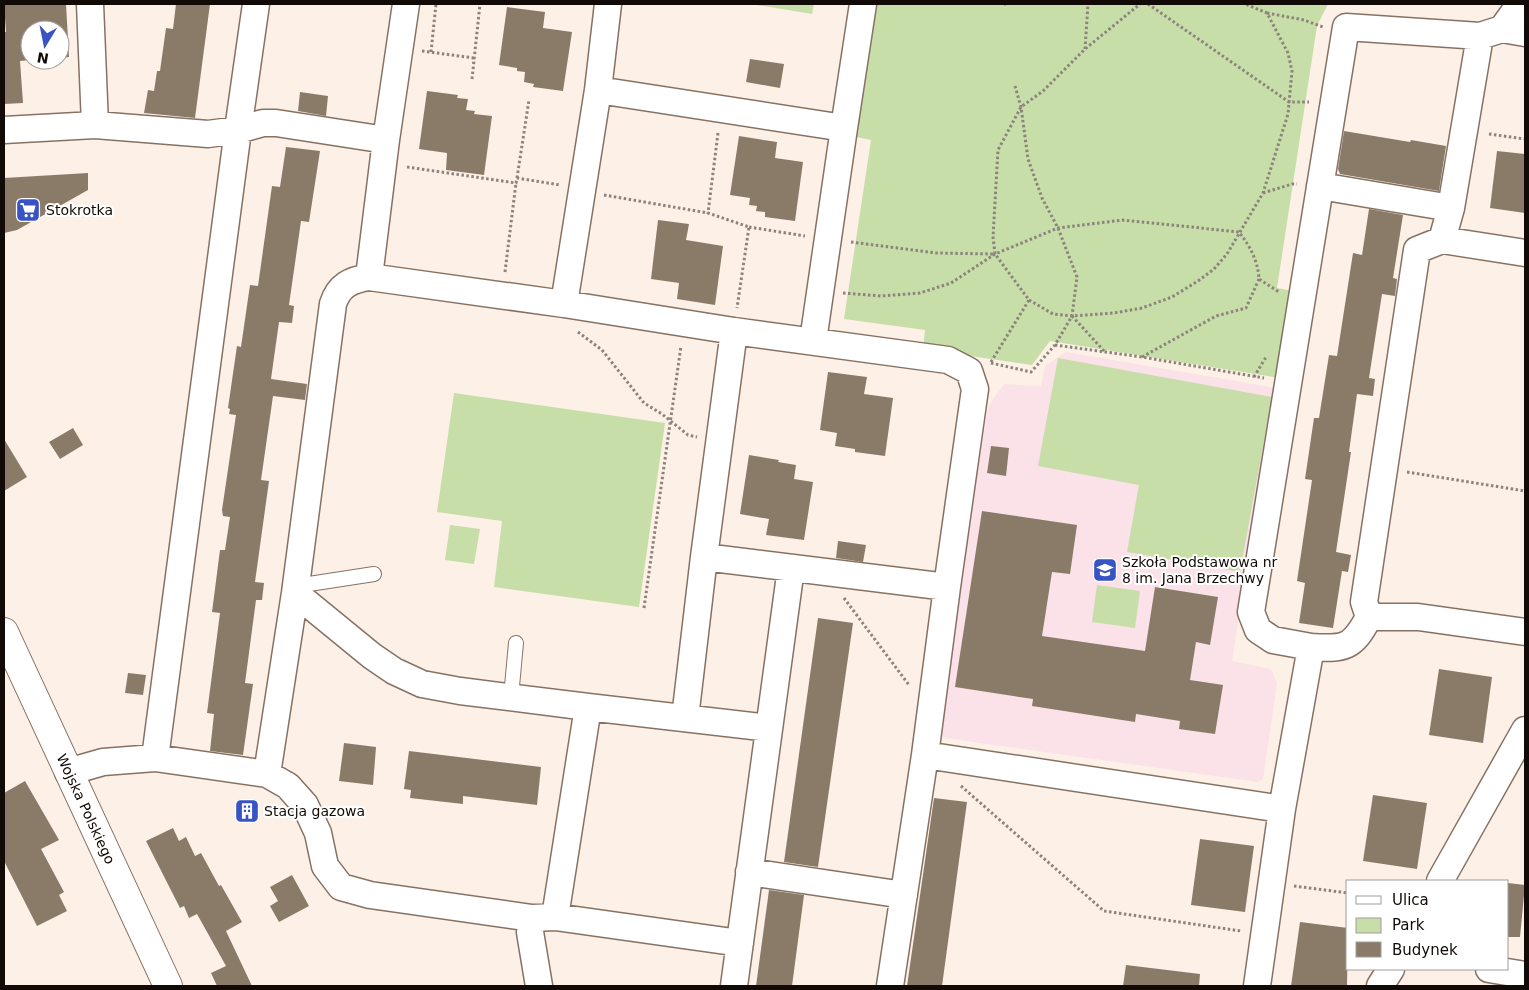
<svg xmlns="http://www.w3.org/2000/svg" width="1529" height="990" font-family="'DejaVu Sans',sans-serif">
	<rect width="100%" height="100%" fill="#fdf0e6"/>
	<path fill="#fbe1e8" d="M 1066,352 L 1276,388 L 1232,661 L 1271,669 L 1277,683 L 1263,779 L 1258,782 L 938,737 L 976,478 L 989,405 L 1004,384 L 1041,386 L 1045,366 Z"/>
	<path fill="#c7dea9" d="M 751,4 L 814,4 L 812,14 Z
		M 873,4 L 1328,4 L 1317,26 L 1277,288 L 1293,291 L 1279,378 L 1050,341 L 1032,365 L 923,349 L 925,330 L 844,319 L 871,140 L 852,136 Z
		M 1058,358 L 1272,397 L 1240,572 L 1127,552 L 1139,485 L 1038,466 Z
		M 454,393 L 665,423 L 639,607 L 494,587 L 502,521 L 437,512 Z
		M 450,525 L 480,529 L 474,564 L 445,560 Z
		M 1097,585 L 1140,591 L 1135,628 L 1092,622 Z"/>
	<path fill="#8a7b69" d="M 4,4 L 66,4 L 69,57 L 60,58 L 60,30 L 30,30 L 30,60 L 31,60 L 20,61 L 23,103 L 4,104 L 4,32 L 6,32 Z
		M 176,4 L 210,4 L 195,118 L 144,113 L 148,90 L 154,91 L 157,71 L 160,71 L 166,28 L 173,29 Z
		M 507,7 L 545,12 L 543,28 L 572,32 L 563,91 L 533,87 L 534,84 L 524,82 L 525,72 L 517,71 L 517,68 L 499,65 Z
		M 750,59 L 784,64 L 780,88 L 746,82 Z
		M 427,91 L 458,95 L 457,98 L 468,99 L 466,110 L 475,111 L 474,114 L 492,116 L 484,175 L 446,170 L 447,153 L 419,149 Z
		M 300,92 L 328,96 L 326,116 L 298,111 Z
		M 1344,131 L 1410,142 L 1411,140 L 1446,146 L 1439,191 L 1340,174 L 1338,169 Z
		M 739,136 L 777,142 L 775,158 L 803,162 L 795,221 L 765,217 L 765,212 L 756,211 L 757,206 L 749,205 L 750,198 L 730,195 Z
		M 286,147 L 320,151 L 309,222 L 301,221 L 289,305 L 294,306 L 292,323 L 279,322 L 271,379 L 307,384 L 305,400 L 273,396 L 261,480 L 269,481 L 255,582 L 264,583 L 262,600 L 256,600 L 245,683 L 253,684 L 243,755 L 210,751 L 214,714 L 207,713 L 220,613 L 212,612 L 220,550 L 225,550 L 230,517 L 223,516 L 222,510 L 236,415 L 229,414 L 230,409 L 228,408 L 237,346 L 241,347 L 250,285 L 258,286 L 272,186 L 280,187 Z
		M 1497,151 L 1525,154 L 1525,213 L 1490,208 Z
		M 88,173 L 88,190 L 17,230 L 4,233 L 4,178 Z
		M 1369,209 L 1403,215 L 1393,278 L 1397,279 L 1395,296 L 1382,294 L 1369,378 L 1375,379 L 1373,396 L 1357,394 L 1349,452 L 1351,452 L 1336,552 L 1351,555 L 1348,572 L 1342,571 L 1333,628 L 1299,623 L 1305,583 L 1297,581 L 1312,480 L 1305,479 L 1314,418 L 1319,418 L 1329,355 L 1337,356 L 1353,253 L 1362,255 Z
		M 658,220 L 689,224 L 686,240 L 723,246 L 715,305 L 677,299 L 679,283 L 651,279 Z
		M 828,372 L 867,377 L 864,394 L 893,398 L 885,456 L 855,452 L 855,449 L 835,446 L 837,433 L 820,430 Z
		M 73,428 L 83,445 L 60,459 L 49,442 Z
		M 4,439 L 27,477 L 4,491 Z
		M 991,446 L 1009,448 L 1006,476 L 987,473 Z
		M 749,455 L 779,460 L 778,462 L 796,465 L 794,479 L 813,482 L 804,540 L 766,535 L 769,519 L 740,514 Z
		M 982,511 L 1077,525 L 1070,574 L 1052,572 L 1042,636 L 1145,651 L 1155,587 L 1218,597 L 1210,645 L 1196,642 L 1190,680 L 1223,685 L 1215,734 L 1179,729 L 1180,721 L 1136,714 L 1135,722 L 1032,706 L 1033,699 L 955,687 Z
		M 838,541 L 866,545 L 863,562 L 836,558 Z
		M 818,618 L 853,623 L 818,867 L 784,862 Z
		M 1439,669 L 1492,677 L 1483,743 L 1429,735 Z
		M 128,673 L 146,675 L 143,695 L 125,693 Z
		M 344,743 L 376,747 L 373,785 L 339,781 Z
		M 409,751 L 541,767 L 537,805 L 463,796 L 463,804 L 410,798 L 411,790 L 404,789 Z
		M 25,781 L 59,840 L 41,849 L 64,892 L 59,895 L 67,911 L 37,926 L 4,861 L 4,793 Z
		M 1373,795 L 1427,803 L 1417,869 L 1363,861 Z
		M 934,798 L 967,802 L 942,986 L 907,986 Z
		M 173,828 L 179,841 L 186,837 L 195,856 L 201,853 L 219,886 L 221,885 L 242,922 L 226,931 L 252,986 L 217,986 L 211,973 L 226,966 L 197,914 L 189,918 L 184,906 L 180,908 L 146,841 Z
		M 1200,839 L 1254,846 L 1245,912 L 1191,905 Z
		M 292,875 L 309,906 L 279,922 L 270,906 L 278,901 L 270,887 Z
		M 1508,883 L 1525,885 L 1520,937 L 1508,937 Z
		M 769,890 L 804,895 L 792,986 L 756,986 Z
		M 1300,922 L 1348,928 L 1347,986 L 1291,986 Z
		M 1126,965 L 1200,974 L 1199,986 L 1123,986 Z"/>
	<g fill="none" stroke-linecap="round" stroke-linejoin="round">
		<defs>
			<path id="lane" d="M 296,586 L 374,574
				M 511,697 L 516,643"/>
			<path id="street" d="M 90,4 L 95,125 L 208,134 L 238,130 L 263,123 L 276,123 L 386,140
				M 608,4 L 598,90 L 564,304 L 734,331 L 948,360 L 969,371 L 975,389 L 947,587 L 925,755 L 890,986
				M 1502,29 L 1520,4
				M 598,90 L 844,128 L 813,341
				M 844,128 L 863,4
				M 4,130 L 95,125
				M 1320,186 L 1451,208
				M 1442,240 L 1451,208 L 1480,36
				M 369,277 L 564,304
				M 734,331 L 704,557 L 947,587
				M 295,593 L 372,656 L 394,671 L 422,684 L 460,691 L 588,707
				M 1369,617 L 1364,602 L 1417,250 L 1442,240 L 1525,253
				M 1311,647 L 1273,640 L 1258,630 L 1251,612 L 1346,27 L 1480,36 L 1502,29 L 1525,33
				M 685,718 L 704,557
				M 925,755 L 1282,809
				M 155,758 L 238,130 L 256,4
				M 68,772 L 103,762 L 155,758 L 267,774 L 288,786 L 305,805 L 318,833 L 325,866 L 341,887 L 370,895 L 532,918 L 555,917 L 740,943
				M 267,774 L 295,593 L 333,304 C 339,285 351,280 369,277 L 386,140 L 406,4
				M 749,872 L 904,895
				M 1440,881 L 1525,730
				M 555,917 L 588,707 L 769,728
				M 532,918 L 530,932 L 539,986
				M 1489,969 L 1525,975
				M 734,986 L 791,568
				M 1257,986 L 1282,809 L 1311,647 C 1344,649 1352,649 1369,617 L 1418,617 L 1525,632
				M 1380,986 L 1391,969"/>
			<g id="secondary">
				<path id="s1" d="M 4,632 L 168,986"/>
			</g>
		</defs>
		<use href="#lane" stroke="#867264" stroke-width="16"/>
		<use href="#street" stroke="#867264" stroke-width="29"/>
		<use href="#secondary" stroke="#867264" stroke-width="30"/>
		<path stroke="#8d837c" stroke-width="3" stroke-dasharray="2.5 2.5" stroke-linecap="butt" d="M 1148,4 L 1289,102 L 1309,102
			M 1004,5 L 1005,4
			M 1267,13 L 1304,20 L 1323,27
			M 1085,49 L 1088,4
			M 422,51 L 474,58
			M 431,52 L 436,4
			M 472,79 L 480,4
			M 718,133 L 708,213 L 749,227 L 737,308
			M 1489,134 L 1525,139
			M 407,167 L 516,183 L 517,178 L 560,185
			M 517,178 L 529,100
			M 1263,193 L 1292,184 L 1297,184
			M 604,195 L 708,213
			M 749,227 L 805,236
			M 851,242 L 936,253 L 994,254
			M 505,272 L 516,183
			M 843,293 L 881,296 L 920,293 L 951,283 L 995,254 L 1058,228 L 1123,220 L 1239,232 C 1250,246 1258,261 1259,279 L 1279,292
			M 1029,300 L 1053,314 L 1072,316 L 1114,313 L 1142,308 L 1172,297 L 1198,281 L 1214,269 L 1227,254 L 1263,193 L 1288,114 L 1292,71 L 1288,53 L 1267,13 L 1245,4
			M 1072,316 L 1105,352
			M 578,332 L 602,350 L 644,403 L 662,414 L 688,435 L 697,437
			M 1055,345 L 1142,357 L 1264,378
			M 1142,357 L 1216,316 L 1246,308 L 1259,279
			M 991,362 L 1029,300 L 995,254 L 993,237 L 998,150 L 1021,107 L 1043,91 L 1085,49 L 1140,4
			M 991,363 L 1031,372 L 1055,345 L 1072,316 L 1077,277 L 1058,228 L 1042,198 L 1028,159 L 1021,107 L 1015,86
			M 1254,377 L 1266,357
			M 1407,472 L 1525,491
			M 844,598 L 909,685
			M 644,608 L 681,346
			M 961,786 L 1104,911 L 1241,931
			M 1294,886 L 1348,893"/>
		<use href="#lane" stroke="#fff" stroke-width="14"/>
		<use href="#street" stroke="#fff" stroke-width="26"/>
		<use href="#secondary" stroke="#fff" stroke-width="28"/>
	</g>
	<defs>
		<symbol id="supermarket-square" viewBox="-11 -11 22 22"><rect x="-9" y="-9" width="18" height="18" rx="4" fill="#3753c4" stroke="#fff"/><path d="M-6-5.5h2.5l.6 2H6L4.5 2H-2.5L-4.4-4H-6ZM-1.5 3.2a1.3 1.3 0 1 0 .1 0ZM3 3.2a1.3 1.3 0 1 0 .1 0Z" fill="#fff"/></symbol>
		<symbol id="school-square" viewBox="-11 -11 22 22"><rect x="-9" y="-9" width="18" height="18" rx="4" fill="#3753c4" stroke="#fff"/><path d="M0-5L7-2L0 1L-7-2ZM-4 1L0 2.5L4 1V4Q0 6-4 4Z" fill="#fff"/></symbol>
		<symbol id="building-square" viewBox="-11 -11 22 22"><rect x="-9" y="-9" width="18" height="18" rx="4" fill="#3753c4" stroke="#fff"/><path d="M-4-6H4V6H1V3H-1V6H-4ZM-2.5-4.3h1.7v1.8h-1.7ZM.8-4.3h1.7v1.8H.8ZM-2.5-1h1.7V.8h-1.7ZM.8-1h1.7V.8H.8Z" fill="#fff"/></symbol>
	</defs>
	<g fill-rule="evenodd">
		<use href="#supermarket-square" x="14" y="196" width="28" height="28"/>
		<use href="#school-square" x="1091" y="556" width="28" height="28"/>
		<use href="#building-square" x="233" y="797" width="28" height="28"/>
	</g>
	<g text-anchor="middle" stroke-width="4" stroke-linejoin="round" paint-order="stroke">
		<g font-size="14" fill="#110a06" stroke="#fff" text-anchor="start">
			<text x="46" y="215">Stokrotka</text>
			<text x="1122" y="567">Szkoła Podstawowa nr<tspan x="1122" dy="16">8 im. Jana Brzechwy</tspan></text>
			<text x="264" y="816">Stacja gazowa</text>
		</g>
		<g font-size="14" fill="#110a06" stroke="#fff">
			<text dy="5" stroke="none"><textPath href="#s1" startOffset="195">Wojska Polskiego</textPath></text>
		</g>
	</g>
	<rect width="1529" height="990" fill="none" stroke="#110a06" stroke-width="10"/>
	<rect x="1346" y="880" width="162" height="90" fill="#ffffff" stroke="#a09d9b"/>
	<rect x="1356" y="896" width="25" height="8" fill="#ffffff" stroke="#a09d9b"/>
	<text x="1392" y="905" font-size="15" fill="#110a06">Ulica</text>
	<rect x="1356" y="918" width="25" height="15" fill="#c7dea9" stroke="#a09d9b"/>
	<text x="1392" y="930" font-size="15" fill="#110a06">Park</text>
	<rect x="1356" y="942" width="25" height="15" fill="#8a7b69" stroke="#a09d9b"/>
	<text x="1392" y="955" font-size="15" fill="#110a06">Budynek</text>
	<g transform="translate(45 45) rotate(190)"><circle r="24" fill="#ffffff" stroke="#a09d9b"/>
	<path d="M0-4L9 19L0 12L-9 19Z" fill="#3753c4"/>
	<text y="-8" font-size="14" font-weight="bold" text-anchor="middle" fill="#110a06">N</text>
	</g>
</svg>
